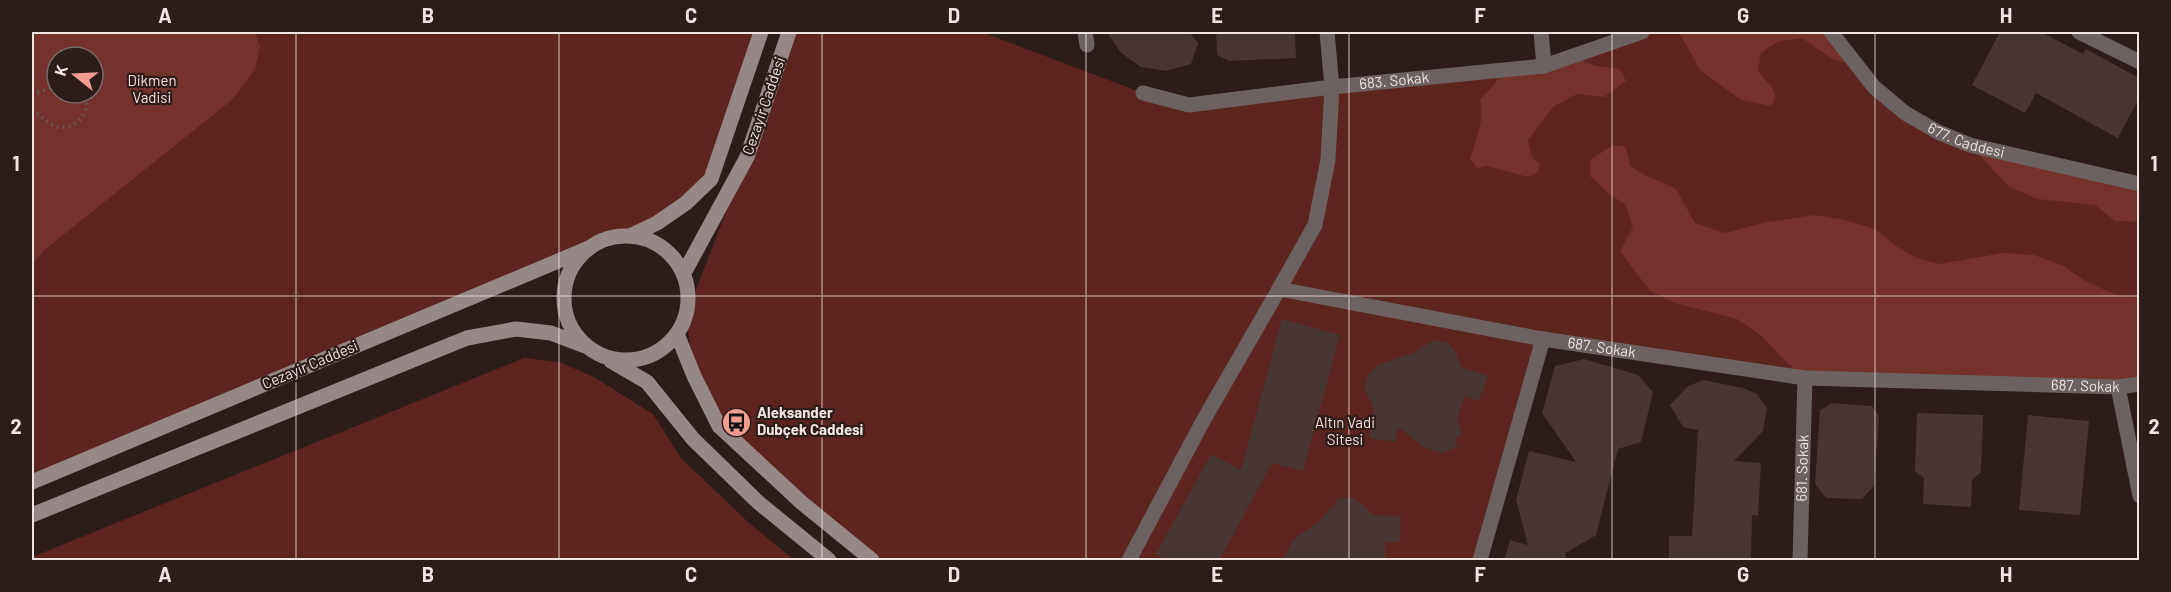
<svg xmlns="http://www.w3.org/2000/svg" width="2171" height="592" font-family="Barlow,sans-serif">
	<rect width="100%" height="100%" fill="#2c1c1a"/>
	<path fill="#5e241f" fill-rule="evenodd" d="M 32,32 L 761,32 L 711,179 L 630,236 L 614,236 L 594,244 L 32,482 ZM 57,57 L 93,57 L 93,93 L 57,93 Z
		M 789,32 L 982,32 L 1143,93 L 1189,105 L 1544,66 L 1642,32 L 1831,32 L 1874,87 L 1938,132 L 2139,184 L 2139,384 L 1805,378 L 1543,339 L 1480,560 L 872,560 L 719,426 L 694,376 L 686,316 L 747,157 Z
		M 524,358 L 559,362 L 592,376 L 653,414 L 681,458 L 747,521 L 794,560 L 32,560 L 32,557 Z"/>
	<path fill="#75312b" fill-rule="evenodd" d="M 32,32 L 255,32 L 260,46 L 255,69 L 233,99 L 43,251 L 32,266 ZM 57,57 L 93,57 L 93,93 L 57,93 Z
		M 1679,32 L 1831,32 L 1856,65 L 1834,60 L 1802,38 L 1777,42 L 1761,53 L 1758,71 L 1771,86 L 1776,97 L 1771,106 L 1741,100 L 1700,70 Z
		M 1572,56 L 1596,66 L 1620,69 L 1626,81 L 1604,97 L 1577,94 L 1554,106 L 1528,140 L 1532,157 L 1540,164 L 1538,172 L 1528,177 L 1487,166 L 1477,168 L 1470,159 C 1476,139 1485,120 1480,99 L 1495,84 L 1500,71 Z
		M 1613,145 L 1626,147 L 1630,166 L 1645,175 L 1676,189 L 1695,223 L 1725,233 L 1763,223 L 1814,215 L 1845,220 L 1875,229 L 1896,246 L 1917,258 L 1939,264 L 2003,253 L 2034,255 L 2064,266 L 2085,281 L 2119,296 L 2139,298 L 2139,384 L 1805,378 L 1778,354 L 1762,336 L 1737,319 L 1675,303 L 1650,291 L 1620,251 L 1633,227 L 1625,204 L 1610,195 L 1590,176 L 1590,160 Z
		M 1970,145 L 2139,184 L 2139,222 L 2115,221 L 2095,205 L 2037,199 L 2008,186 Z"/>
	<path fill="#483634" d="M 1107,32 L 1189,32 L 1198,43 L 1191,64 L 1166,71 L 1141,67 L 1121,53 Z
		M 1216,32 L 1295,32 L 1296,58 L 1229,61 L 1217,55 Z
		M 2000,32 L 2041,32 L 2083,54 L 2086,49 L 2139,78 L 2139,98 L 2118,138 L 2036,93 L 2025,113 L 1972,85 Z
		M 1282,319 L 1340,335 L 1303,471 L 1272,463 L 1219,561 L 1167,561 L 1156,554 L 1211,454 L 1241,470 Z
		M 1434,340 L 1448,343 L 1456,353 L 1461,367 L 1488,376 L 1479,401 L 1465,396 L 1457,418 L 1462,434 L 1454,440 L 1459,446 L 1442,453 L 1425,448 L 1398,427 L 1395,442 L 1369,438 L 1374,409 L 1364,388 L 1367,376 L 1378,365 L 1413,353 Z
		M 1584,359 L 1638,375 L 1653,392 L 1641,442 L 1618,449 L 1596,535 L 1564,554 L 1566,555 L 1565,561 L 1504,561 L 1510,540 L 1528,545 L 1516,500 L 1529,451 L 1576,462 L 1542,413 L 1555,366 Z
		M 1704,380 L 1743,388 L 1757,394 L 1767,408 L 1763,431 L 1734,461 L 1761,463 L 1758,516 L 1752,515 L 1751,561 L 1669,561 L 1669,536 L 1692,536 L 1698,430 L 1683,427 L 1670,405 L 1688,386 Z
		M 1832,403 L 1872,406 L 1879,416 L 1874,486 L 1862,499 L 1826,498 L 1815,484 L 1820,410 Z
		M 1917,413 L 1983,415 L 1981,472 L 1972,480 L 1971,507 L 1923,504 L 1924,478 L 1915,471 Z
		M 2028,415 L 2089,421 L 2080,515 L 2019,510 Z
		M 1352,497 L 1364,505 L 1372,515 L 1401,516 L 1400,542 L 1385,542 L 1385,561 L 1282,561 L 1293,540 L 1323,518 L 1338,499 Z"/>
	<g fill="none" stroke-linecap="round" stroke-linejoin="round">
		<path stroke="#6b5c5a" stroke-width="4" stroke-dasharray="1.5 4.5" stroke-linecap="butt" d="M 32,95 L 57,85
			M 32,110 C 39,114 47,123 55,126 C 76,132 94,111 83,93"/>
		<g stroke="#6b6261" stroke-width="15">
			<path d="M 1085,32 L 1087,45"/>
			<path id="s1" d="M 1327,32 L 1332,87 L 1328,160 L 1315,225 L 1279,289 L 1543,339 L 1805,378 L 2118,387 L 2140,384"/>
			<path d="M 1541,32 L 1544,66"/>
			<path id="s2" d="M 1831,32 L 1874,87 L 1905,113 L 1938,132 L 1970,145 L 2140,184"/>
			<path d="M 2079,32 L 2140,62"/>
			<path id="s3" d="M 1143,93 L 1189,105 L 1332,87 L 1544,66 L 1642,32"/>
			<path d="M 2118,387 L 2140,496"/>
			<path d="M 1129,560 L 1203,421 L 1279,289"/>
			<path d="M 1480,560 L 1543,339"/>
			<path id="s4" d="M 1800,560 L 1805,378"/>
		</g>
		<path stroke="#968886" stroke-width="15" d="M564 298a62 62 0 1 1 124 0a62 62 0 1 1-124 0Z
			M 630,236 L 657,223 L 686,203 L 711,179 L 761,32
			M 684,273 L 747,157 L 789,32
			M 677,334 L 694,376 L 719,426 L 802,503 L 872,560
			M 611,361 L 647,382 L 693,439 L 759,503 L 829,560
			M 32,482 L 589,248
			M 32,515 L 467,338 L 516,329 L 551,333 L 585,346"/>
	</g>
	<path fill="none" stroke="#f0e4e2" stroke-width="1.5" stroke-opacity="0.55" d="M 296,32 L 296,560M 559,32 L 559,560M 822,32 L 822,560M 1086,32 L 1086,560M 1349,32 L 1349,560M 1612,32 L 1612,560M 1875,32 L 1875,560M 32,296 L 2140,296"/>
	<defs>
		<symbol id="bus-disc" viewBox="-11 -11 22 22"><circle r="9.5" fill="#f59c91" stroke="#2c1c1a"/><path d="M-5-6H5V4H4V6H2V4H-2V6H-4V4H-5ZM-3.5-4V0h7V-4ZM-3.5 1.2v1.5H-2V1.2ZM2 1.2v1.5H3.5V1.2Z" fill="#111"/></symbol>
	</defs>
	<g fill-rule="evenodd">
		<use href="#bus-disc" x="720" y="406" width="33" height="33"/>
	</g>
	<g text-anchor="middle" stroke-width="4.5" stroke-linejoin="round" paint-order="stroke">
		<g font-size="15" fill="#f5dedb" stroke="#2c1c1a">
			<text x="152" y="86">Dikmen<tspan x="152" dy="17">Vadisi</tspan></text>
			<text x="1345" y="428">Altın Vadi<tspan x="1345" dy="17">Sitesi</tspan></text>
		</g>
		<g font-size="15" fill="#f0e4e2" stroke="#2c1c1a">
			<text dy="5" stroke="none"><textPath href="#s3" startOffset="254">683. Sokak</textPath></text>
			<text transform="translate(764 106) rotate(-71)" y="5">Cezayir Caddesi</text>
			<text dy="5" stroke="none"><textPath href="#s2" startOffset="178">677. Caddesi</textPath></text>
			<text dy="5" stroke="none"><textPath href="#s1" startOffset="596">687. Sokak</textPath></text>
			<text transform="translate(310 365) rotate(-23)" y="5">Cezayir Caddesi</text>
			<text dy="5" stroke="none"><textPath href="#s1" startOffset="1082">687. Sokak</textPath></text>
			<text dy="5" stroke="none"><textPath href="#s4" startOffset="92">681. Sokak</textPath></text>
		</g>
		<g font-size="15" font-weight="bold" fill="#f0e4e2" stroke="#2c1c1a" text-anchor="start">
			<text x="757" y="418">Aleksander<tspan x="757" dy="17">Dubçek Caddesi</tspan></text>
		</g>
	</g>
	<rect width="2171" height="592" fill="none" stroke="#2c1c1a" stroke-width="66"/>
	<g transform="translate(75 75) rotate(288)"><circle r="28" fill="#2c1c1a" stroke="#7a6c6a" stroke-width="1.5"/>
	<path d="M0-4.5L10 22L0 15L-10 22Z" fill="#f59c91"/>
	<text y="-9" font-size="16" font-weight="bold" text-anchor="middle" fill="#f0e4e2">K</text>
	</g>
	<rect x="33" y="33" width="2105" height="526" fill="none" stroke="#f0e4e2" stroke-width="2"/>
	<g font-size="20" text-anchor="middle" font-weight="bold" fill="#f0e4e2">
		<text x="165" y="23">A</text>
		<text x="428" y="23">B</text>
		<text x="691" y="23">C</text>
		<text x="954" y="23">D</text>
		<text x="1217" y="23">E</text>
		<text x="1480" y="23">F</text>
		<text x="1743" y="23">G</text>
		<text x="2006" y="23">H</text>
		<text x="16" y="171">1</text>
		<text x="2154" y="171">1</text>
		<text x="16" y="434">2</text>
		<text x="2154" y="434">2</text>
		<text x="165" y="582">A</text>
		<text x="428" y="582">B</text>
		<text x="691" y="582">C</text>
		<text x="954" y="582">D</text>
		<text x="1217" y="582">E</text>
		<text x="1480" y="582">F</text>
		<text x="1743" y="582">G</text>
		<text x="2006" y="582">H</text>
	</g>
</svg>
